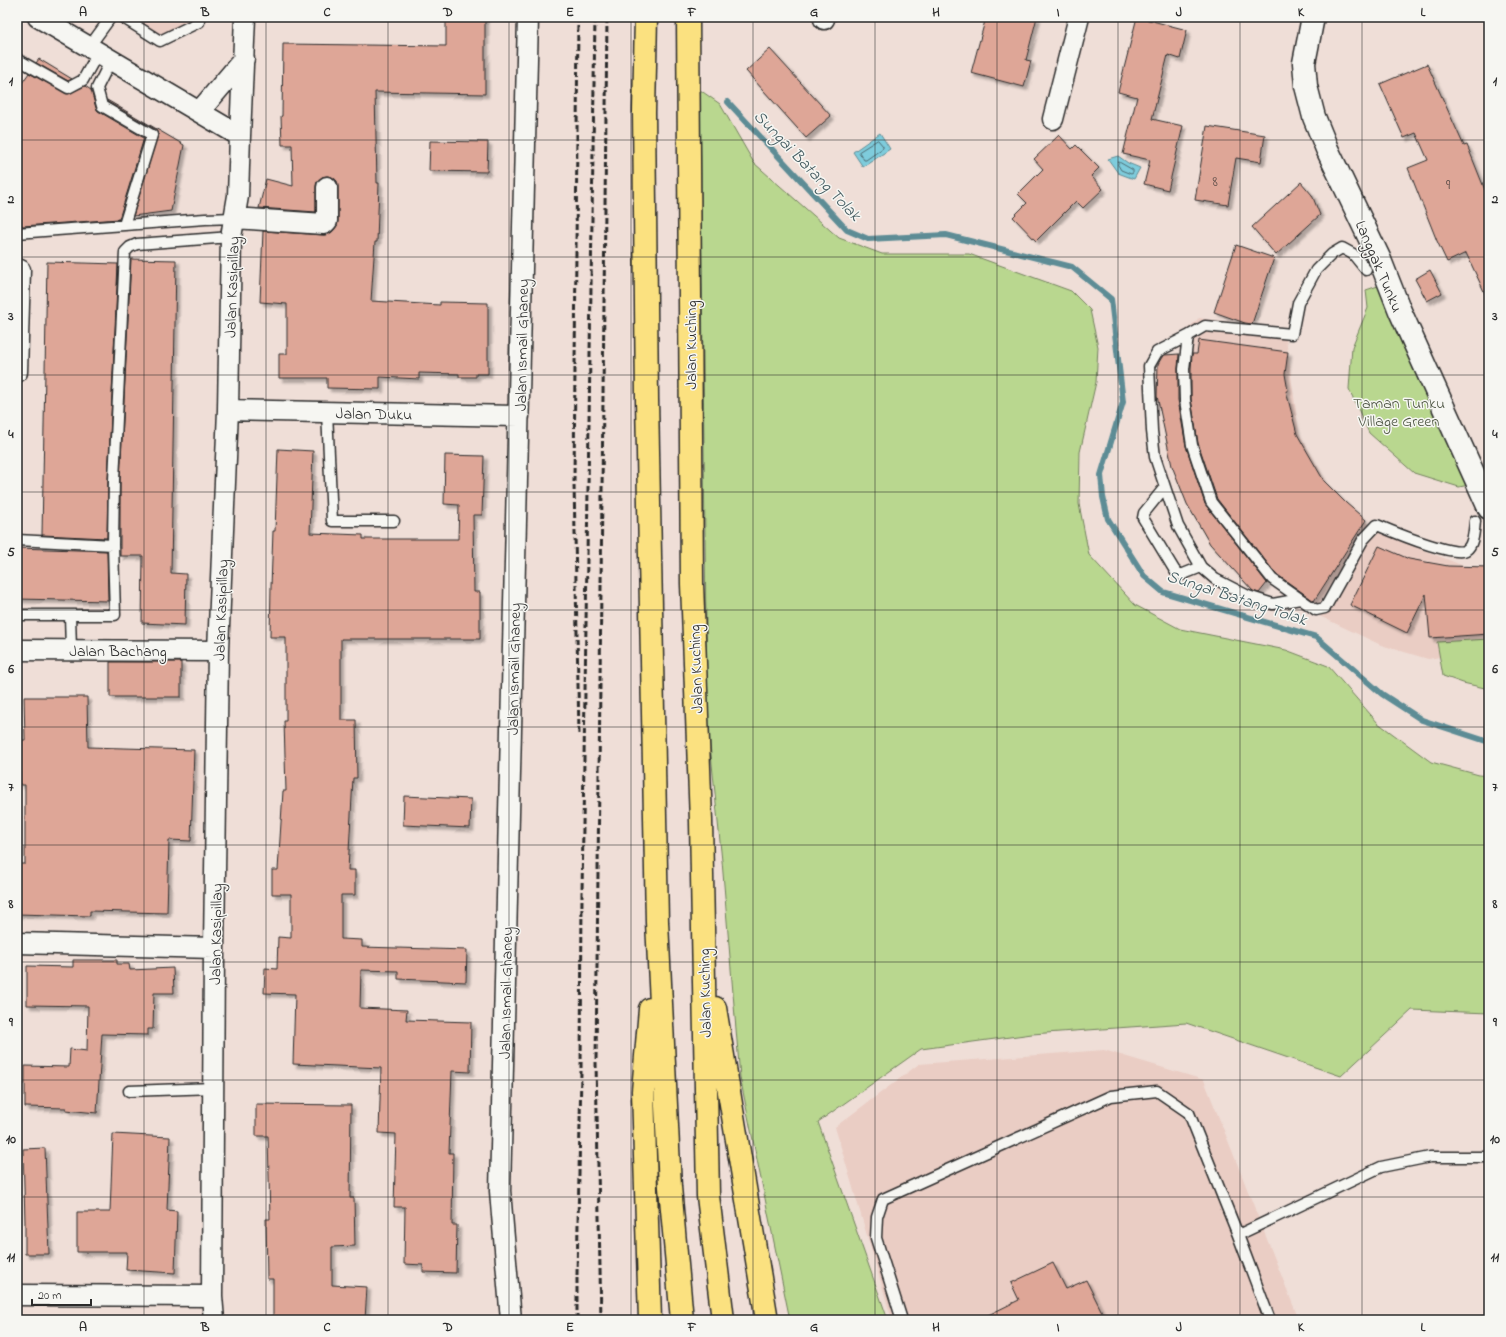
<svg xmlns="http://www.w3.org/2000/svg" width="1506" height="1337" font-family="'Indie Flower',sans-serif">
	<defs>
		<filter id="shadow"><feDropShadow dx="3.5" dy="3.5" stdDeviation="1" flood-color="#0004"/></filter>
	</defs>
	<rect width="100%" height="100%" fill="#efded7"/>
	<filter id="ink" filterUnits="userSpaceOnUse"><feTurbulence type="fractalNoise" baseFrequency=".025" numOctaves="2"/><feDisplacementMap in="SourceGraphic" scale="8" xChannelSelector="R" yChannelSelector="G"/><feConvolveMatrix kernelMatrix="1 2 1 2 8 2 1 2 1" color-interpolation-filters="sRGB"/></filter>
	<g filter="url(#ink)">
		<path fill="#eacdc4" d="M 133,17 L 194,17 L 193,20 L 160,34 Z
			M 1199,318 L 1285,332 L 1299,433 L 1333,494 L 1378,532 L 1489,576 L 1489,649 L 1428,659 L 1381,645 L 1311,612 L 1247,549 L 1215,500 L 1200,456 L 1187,400 L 1184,332 Z
			M 1104,1050 L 1204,1080 L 1299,1320 L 892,1320 L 835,1127 L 919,1064 Z"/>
		<path fill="#b9d78f" stroke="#72815d" d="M 700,90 L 720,104 L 754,163 L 839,238 L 882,254 L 969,254 L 1071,291 L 1090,310 L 1098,347 L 1096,382 L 1080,452 L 1079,504 L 1089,555 L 1135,605 L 1180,629 L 1286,650 L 1328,666 L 1378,723 L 1431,762 L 1479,775 L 1489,776 L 1489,1013 L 1412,1010 L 1341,1076 L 1186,1023 L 1032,1034 L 921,1049 L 818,1122 L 888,1320 L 790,1320 L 740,1077 L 722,861 L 707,715 Z
			M 1378,286 L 1474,484 L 1459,487 L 1414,473 L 1369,433 L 1349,389 L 1352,347 L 1368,308 L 1366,290 Z
			M 1489,639 L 1489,689 L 1463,683 L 1443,676 L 1437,642 Z"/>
		<path fill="#7eccdc" stroke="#5d8c95" d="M 880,133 L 890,149 L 863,167 L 853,152 Z
			M 1118,156 L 1128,163 L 1140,168 L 1134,179 L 1118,173 L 1108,159 Z"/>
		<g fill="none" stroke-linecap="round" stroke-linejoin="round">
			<path stroke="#4c6b72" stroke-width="1" d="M 878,140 L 883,146 L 883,148 L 866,160 L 864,160 L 859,152 Z
				M 1119,162 L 1133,170 L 1133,173 L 1131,174 L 1121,170 L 1118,165 Z"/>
			<path stroke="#5d8c95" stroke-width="6" d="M 728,102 L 847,230 L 868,239 L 946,235 L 1072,267 L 1111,299 L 1123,402 L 1101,475 L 1103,497 L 1108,519 L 1144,576 L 1163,592 L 1316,637 L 1382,694 L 1422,720 L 1489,742"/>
		</g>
		<path fill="#dea697" stroke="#2b2b2b" filter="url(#shadow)" d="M 446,17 L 485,17 L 485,94 L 375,92 L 377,183 L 379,183 L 377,242 L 375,242 L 371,301 L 440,305 L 440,302 L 488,303 L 488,374 L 476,374 L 476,377 L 459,377 L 459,374 L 419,373 L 419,379 L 380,377 L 380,389 L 327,388 L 327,378 L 279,378 L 279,354 L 287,354 L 287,304 L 260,302 L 263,231 L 324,235 L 332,232 L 337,226 L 338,221 L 338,187 L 337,181 L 332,177 L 327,176 L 322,177 L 317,182 L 316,187 L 316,212 L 259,208 L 266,179 L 293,186 L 292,145 L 282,145 L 281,116 L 282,116 L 283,44 L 446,46 Z
			M 986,17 L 1037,17 L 1026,60 L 1031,61 L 1024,87 L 971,73 Z
			M 1137,17 L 1187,30 L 1180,59 L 1168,55 L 1152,119 L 1183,126 L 1168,190 L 1144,184 L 1150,160 L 1123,154 L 1137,97 L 1118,92 Z
			M 770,49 L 831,116 L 806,138 L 746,71 Z
			M 39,59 L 72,79 L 68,81 L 36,63 Z
			M 1427,64 L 1464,146 L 1467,145 L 1489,200 L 1489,302 L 1466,253 L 1447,262 L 1437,241 L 1408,168 L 1428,160 L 1416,133 L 1404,138 L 1380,84 Z
			M 29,73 L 68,94 L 85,86 L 91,90 L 96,108 L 98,111 L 144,138 L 119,219 L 23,226 L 17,222 L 17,90 Z
			M 107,100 L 184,145 L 171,211 L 133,216 L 158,134 L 155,129 L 108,102 Z
			M 1207,126 L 1265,135 L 1261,162 L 1236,158 L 1228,205 L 1195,200 Z
			M 1059,135 L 1072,149 L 1076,145 L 1099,168 L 1091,176 L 1103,189 L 1083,208 L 1076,201 L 1036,241 L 1013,217 L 1027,203 L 1018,194 L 1043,169 L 1034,159 Z
			M 430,141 L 488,142 L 487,172 L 429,171 Z
			M 1301,182 L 1312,195 L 1320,215 L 1276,255 L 1252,227 Z
			M 1236,245 L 1274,258 L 1252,324 L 1245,323 L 1214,312 Z
			M 131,259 L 176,260 L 171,573 L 186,574 L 185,625 L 142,623 L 143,556 L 120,556 L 120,480 Z
			M 47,262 L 118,264 L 108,480 L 107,538 L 42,535 Z
			M 1430,270 L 1442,293 L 1427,301 L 1415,279 Z
			M 1199,340 L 1288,352 L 1285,374 L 1288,391 L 1286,391 L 1297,434 L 1324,481 L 1346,503 L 1366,520 L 1314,601 L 1275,573 L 1217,499 L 1198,443 L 1191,399 L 1191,369 L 1192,354 L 1197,354 Z
			M 1179,354 L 1178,369 L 1178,400 L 1186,446 L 1205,504 L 1267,583 L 1259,593 L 1253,591 L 1210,544 L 1187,504 L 1172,466 L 1157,396 L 1158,364 L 1162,357 L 1165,355 Z
			M 278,449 L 313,451 L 310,533 L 363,535 L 363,539 L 458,539 L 459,505 L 444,504 L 445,455 L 484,456 L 482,515 L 473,515 L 474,592 L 480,592 L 480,639 L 341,639 L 341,720 L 356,720 L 357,778 L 353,778 L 348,870 L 355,870 L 355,895 L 341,895 L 341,939 L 362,940 L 362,947 L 467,950 L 466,982 L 398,979 L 398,971 L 361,970 L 360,1008 L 407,1010 L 406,1020 L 471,1022 L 470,1072 L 452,1071 L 449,1153 L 453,1153 L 452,1225 L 457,1225 L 456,1273 L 423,1272 L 423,1265 L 404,1264 L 405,1207 L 394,1207 L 396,1134 L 379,1133 L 381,1068 L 293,1064 L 295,994 L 264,993 L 265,968 L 277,969 L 278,937 L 291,938 L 291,894 L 272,894 L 272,870 L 278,870 L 283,791 L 286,791 L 284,721 L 286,721 L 286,637 L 270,637 L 271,587 L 273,531 L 275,531 Z
			M 1379,546 L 1409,559 L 1448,566 L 1489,567 L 1489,634 L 1430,638 L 1426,594 L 1407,633 L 1350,605 Z
			M 17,548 L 107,551 L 108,601 L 17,599 Z
			M 110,662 L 181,662 L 181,697 L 110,697 Z
			M 24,697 L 87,697 L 88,747 L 194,750 L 191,841 L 169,840 L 167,913 L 90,911 L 90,916 L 17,914 L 18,864 L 25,864 L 25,785 L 20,785 L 19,740 L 25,740 Z
			M 404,796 L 471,799 L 470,828 L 403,825 Z
			M 73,960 L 117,960 L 117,964 L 129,964 L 130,970 L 173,968 L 174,993 L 154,993 L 153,1029 L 148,1029 L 148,1035 L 102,1034 L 97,1113 L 66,1110 L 66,1108 L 25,1107 L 25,1066 L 69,1067 L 70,1049 L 87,1051 L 88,1006 L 27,1005 L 27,966 L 73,967 Z
			M 256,1104 L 351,1105 L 350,1198 L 354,1198 L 355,1246 L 332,1247 L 332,1285 L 367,1287 L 365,1320 L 273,1320 L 273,1279 L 267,1279 L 266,1219 L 270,1219 L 268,1136 L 256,1136 Z
			M 113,1134 L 170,1137 L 167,1210 L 177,1211 L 175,1273 L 126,1270 L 127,1252 L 77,1252 L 77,1212 L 110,1212 Z
			M 45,1148 L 49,1254 L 25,1254 L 25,1222 L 23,1149 Z
			M 1053,1263 L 1066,1289 L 1086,1280 L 1106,1320 L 978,1320 L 1019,1300 L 1011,1283 Z"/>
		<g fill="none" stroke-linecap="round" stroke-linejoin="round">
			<defs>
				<path id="lane" d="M 122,17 L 160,41 L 199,22 L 199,17
					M 89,47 L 111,17
					M 17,59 L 68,88 L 83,80 L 98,53
					M 111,60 L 97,88 L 102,106 L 152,135 L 124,225
					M 17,233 L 205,219 L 234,218
					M 1366,270 L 1353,254 L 1342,248 L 1332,254 L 1316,270 L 1298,303 L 1292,334 L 1205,326 L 1188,336 L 1184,369 L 1185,400 L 1192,445 L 1211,502 L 1272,579 L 1316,610 L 1325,608 L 1363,540 L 1377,525 C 1391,531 1455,558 1466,550 C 1474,545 1474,529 1475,521
					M 1188,336 L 1157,352 L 1149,366 L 1152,431 L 1155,457 L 1178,526 L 1201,567 L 1215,579 L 1248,596 L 1273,604 L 1300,599
					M 327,412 L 332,521 L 394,521
					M 1165,487 L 1144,513 L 1143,518 L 1175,571 L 1181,575 L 1201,567
					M 17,540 L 113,545
					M 17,615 L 115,615 L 113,545 L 114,480 L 125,252 L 130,247 L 137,244 L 231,237
					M 70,615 L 71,650
					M 129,1091 L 214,1088
					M 1238,1235 L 1381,1167 L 1430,1157 L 1489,1157
					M 902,1320 L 876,1238 L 877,1217 L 883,1199 L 1111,1096 L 1157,1091 L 1189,1113 L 1238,1235 L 1270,1320"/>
				<path id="street" d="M 38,17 L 240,136 L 238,196 L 231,237 L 228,410 L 218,651 L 214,948 L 212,1296 L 214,1320
					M 824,19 L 824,17
					M 199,112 L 244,59
					M 1053,119 L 1079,17
					M 240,136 L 245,17
					M 234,218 L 324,224 L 327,221 L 327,187
					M 17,269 L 20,270 L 17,372
					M 228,410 L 519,416
					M 17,650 L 218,651
					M 17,943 L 214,948
					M 17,1295 L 212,1296
					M 511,1320 L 500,1191 L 528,17"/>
				<path id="secondary" d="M 1313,17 L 1304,63 L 1306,86 L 1314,117 L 1327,149 L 1380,260 L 1400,311 L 1489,508"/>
				<path id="highway" d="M 646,17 L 644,112 L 647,399 L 657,922 L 670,1187 L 682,1320
					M 688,17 L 692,584 L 701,821 L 708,1196 L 723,1320
					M 715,1008 L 767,1320
					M 650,1009 L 643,1091 L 650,1320"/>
			</defs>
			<use href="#lane" stroke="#2b2b2b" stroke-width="13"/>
			<use href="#street" stroke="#2b2b2b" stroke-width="23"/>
			<use href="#secondary" stroke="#2b2b2b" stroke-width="25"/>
			<use href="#highway" stroke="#2b2b2b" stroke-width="25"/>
			<use href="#lane" stroke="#f6f6f2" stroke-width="10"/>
			<use href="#street" stroke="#f6f6f2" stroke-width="20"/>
			<use href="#secondary" stroke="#f6f6f2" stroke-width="22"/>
			<use href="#highway" stroke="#fbe180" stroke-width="22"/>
			<path stroke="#2b2b2b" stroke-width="3" stroke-dasharray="6 3" stroke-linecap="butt" d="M 578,17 L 574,483 L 579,734
				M 577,1320 L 577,1275 L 581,1072 L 582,894 L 595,17
				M 601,1320 L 596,1062 L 607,17"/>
		</g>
	</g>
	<path fill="none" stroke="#2b2b2b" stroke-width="1" stroke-opacity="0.55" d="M 144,17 L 144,1320M 266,17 L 266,1320M 388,17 L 388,1320M 509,17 L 509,1320M 631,17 L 631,1320M 753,17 L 753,1320M 875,17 L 875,1320M 997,17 L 997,1320M 1118,17 L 1118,1320M 1240,17 L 1240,1320M 1362,17 L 1362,1320M 17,140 L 1489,140M 17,257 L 1489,257M 17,375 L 1489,375M 17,492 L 1489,492M 17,610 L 1489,610M 17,727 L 1489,727M 17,845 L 1489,845M 17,962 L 1489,962M 17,1080 L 1489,1080M 17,1197 L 1489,1197"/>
	<g text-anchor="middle" stroke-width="3" stroke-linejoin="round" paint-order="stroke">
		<g font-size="14" fill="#584a46">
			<text x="1215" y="186">8</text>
			<text x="1448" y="189">9</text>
		</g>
		<g font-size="16" fill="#2b2b2b" stroke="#f6f6f2">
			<text transform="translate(1380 266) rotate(67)" y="6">Langgak Tunku</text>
			<text transform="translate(231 287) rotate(-88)" y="6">Jalan Kasipillay</text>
			<text transform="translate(521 345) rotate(-89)" y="6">Jalan Ismail Ghaney</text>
			<text transform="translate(690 345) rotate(-90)" y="6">Jalan Kuching</text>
			<text transform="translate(374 413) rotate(1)" y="6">Jalan Duku</text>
			<text transform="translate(220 610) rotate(-88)" y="6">Jalan Kasipillay</text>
			<text x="118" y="656">Jalan Bachang</text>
			<text transform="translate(513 669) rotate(-89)" y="6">Jalan Ismail Ghaney</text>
			<text transform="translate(695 669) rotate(-92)" y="6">Jalan Kuching</text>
			<text transform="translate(215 934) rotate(-89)" y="6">Jalan Kasipillay</text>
			<text transform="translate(505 993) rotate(-89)" y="6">Jalan Ismail Ghaney</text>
			<text transform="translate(704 993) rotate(-91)" y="6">Jalan Kuching</text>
		</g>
		<g font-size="16" fill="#4e5644" stroke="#f6f6f2">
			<text x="1399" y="408">Taman Tunku<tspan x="1399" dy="18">Village Green</tspan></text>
		</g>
		<g font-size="17" font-style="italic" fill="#445b60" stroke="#f6f6f2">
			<text transform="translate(808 165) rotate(46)" y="6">Sungai Batang Tolak</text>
			<text transform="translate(1237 597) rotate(18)" y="6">Sungai Batang Tolak</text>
		</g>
	</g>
	<rect width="1506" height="1337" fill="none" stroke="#f6f6f2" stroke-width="44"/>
	<path d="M32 1299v6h59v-6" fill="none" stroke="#2b2b2b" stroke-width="2"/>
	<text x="38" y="1299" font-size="12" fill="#2b2b2b" stroke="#f6f6f2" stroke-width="3" paint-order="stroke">20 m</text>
	<rect x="22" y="22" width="1462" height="1293" fill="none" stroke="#2b2b2b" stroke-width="1.5"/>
	<g font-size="13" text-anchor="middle" font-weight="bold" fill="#2b2b2b">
		<text x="83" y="16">A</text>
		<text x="205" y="16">B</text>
		<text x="327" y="16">C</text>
		<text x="448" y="16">D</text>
		<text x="570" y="16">E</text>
		<text x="692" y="16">F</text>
		<text x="814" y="16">G</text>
		<text x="936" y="16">H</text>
		<text x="1058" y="16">I</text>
		<text x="1179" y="16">J</text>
		<text x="1301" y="16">K</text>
		<text x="1423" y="16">L</text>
		<text x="11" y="85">1</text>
		<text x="1495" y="85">1</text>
		<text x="11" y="203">2</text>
		<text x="1495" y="203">2</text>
		<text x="11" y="320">3</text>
		<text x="1495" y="320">3</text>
		<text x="11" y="438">4</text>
		<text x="1495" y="438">4</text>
		<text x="11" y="556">5</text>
		<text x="1495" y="556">5</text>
		<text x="11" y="673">6</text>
		<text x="1495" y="673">6</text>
		<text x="11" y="791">7</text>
		<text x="1495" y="791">7</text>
		<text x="11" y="908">8</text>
		<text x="1495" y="908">8</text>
		<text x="11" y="1026">9</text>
		<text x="1495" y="1026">9</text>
		<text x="11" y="1143">10</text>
		<text x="1495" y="1143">10</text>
		<text x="11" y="1261">11</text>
		<text x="1495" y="1261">11</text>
		<text x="83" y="1331">A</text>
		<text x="205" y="1331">B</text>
		<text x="327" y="1331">C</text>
		<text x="448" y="1331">D</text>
		<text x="570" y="1331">E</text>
		<text x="692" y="1331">F</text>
		<text x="814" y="1331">G</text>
		<text x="936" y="1331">H</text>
		<text x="1058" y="1331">I</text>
		<text x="1179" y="1331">J</text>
		<text x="1301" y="1331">K</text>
		<text x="1423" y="1331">L</text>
	</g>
</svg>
